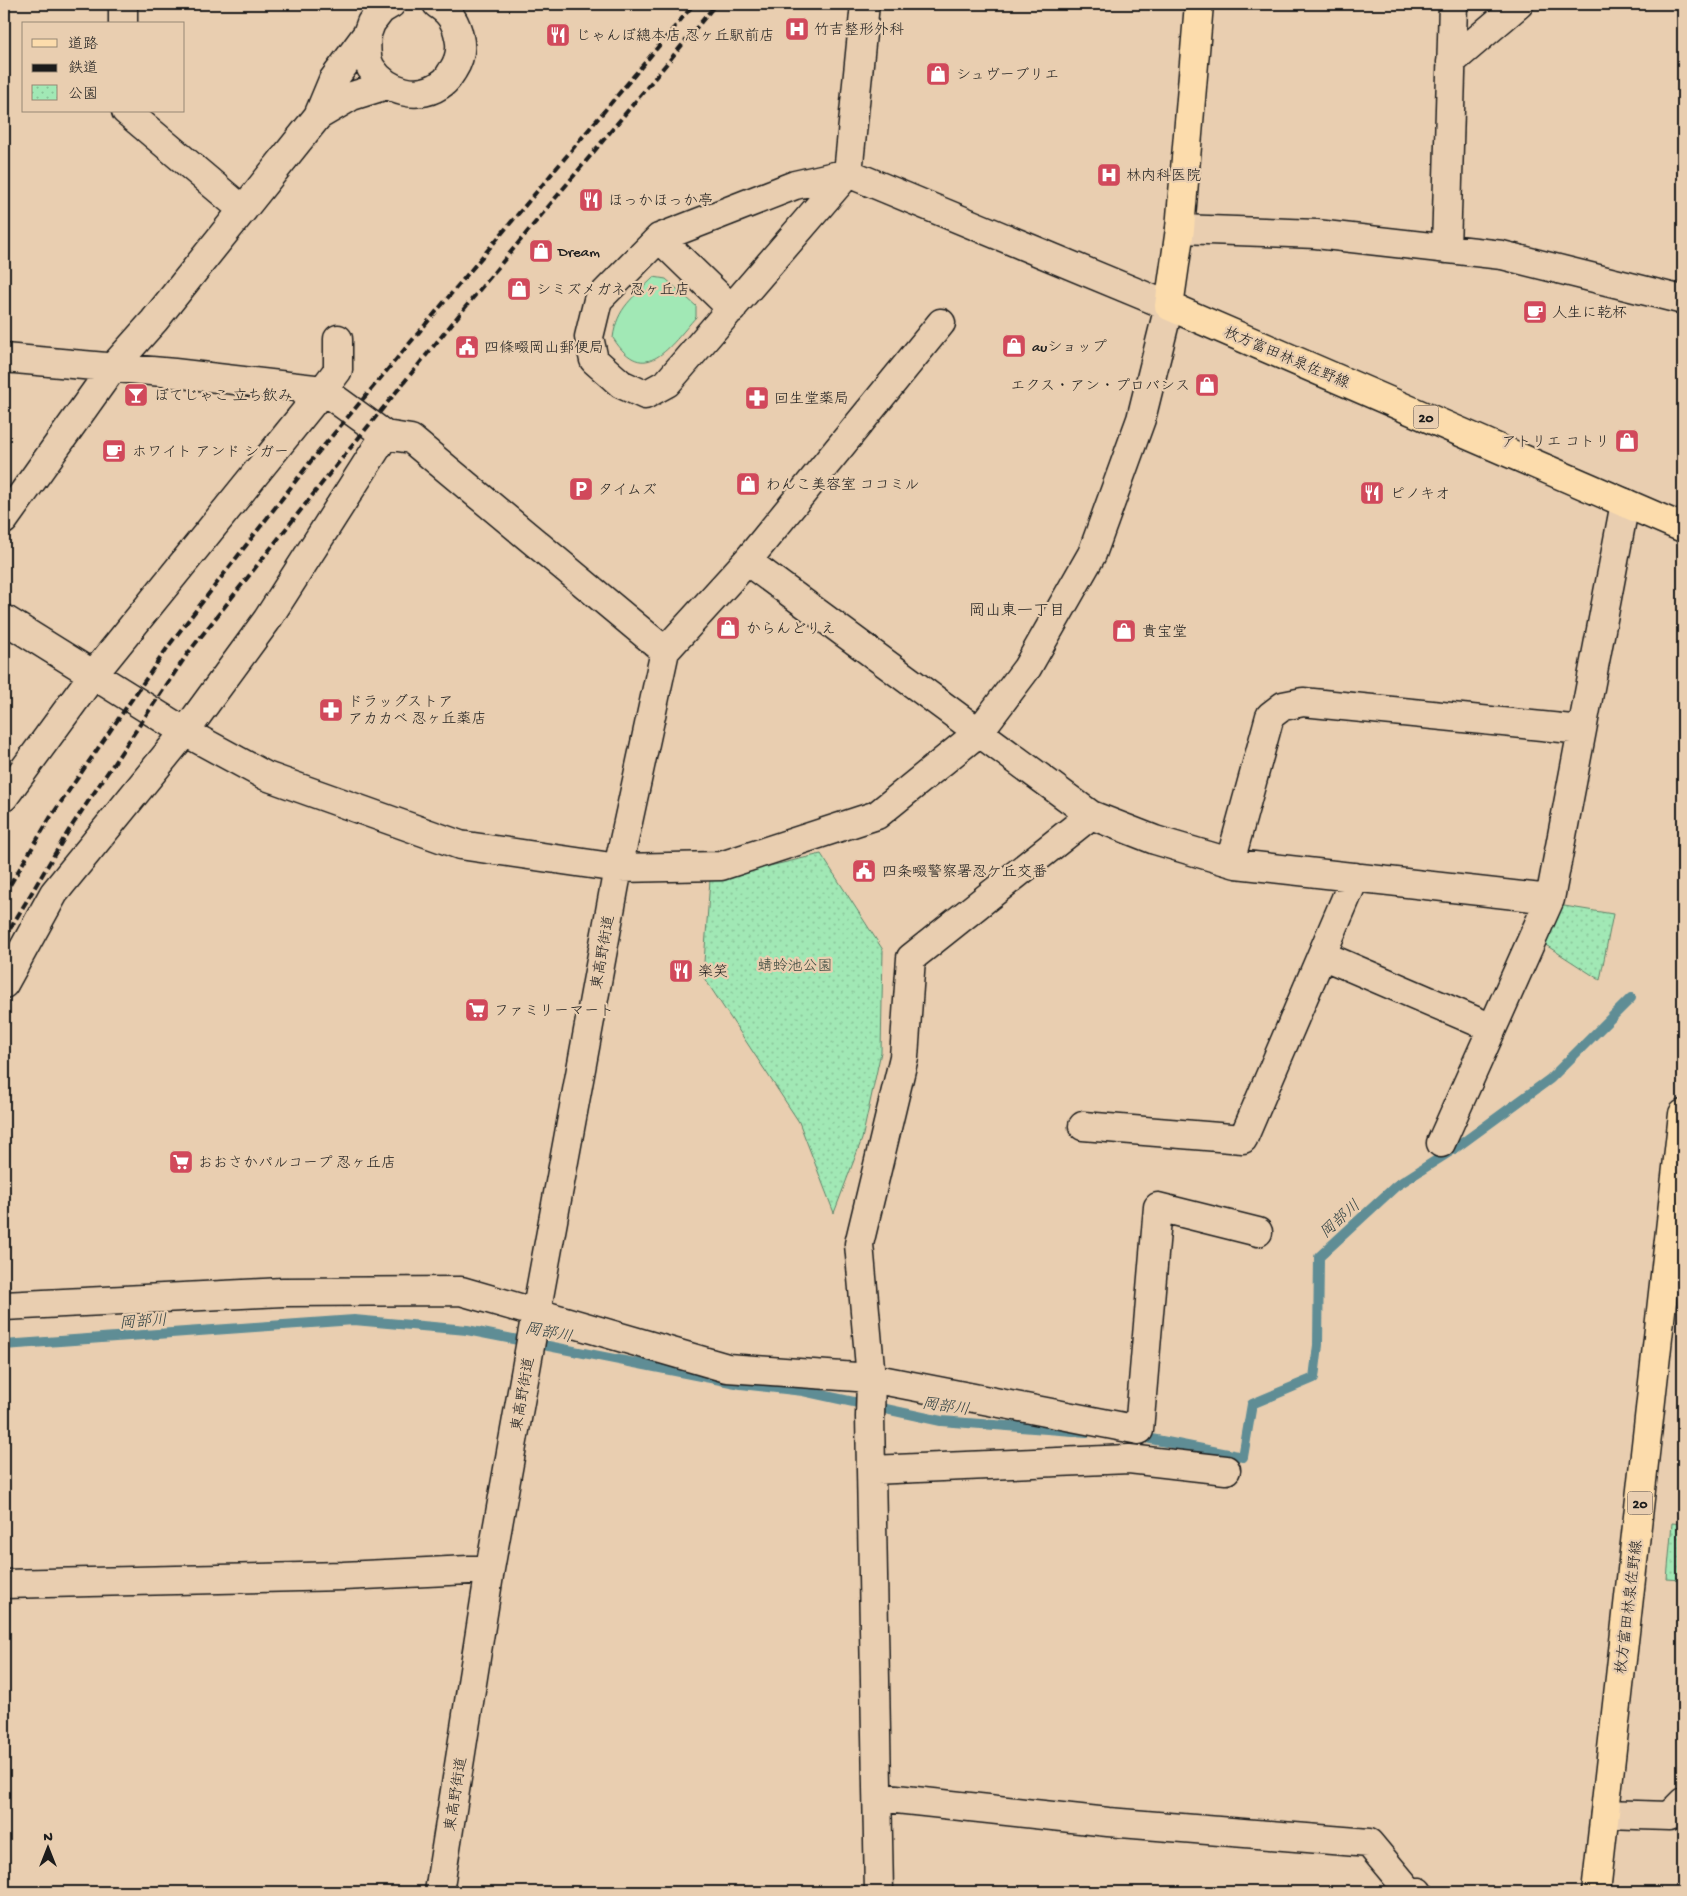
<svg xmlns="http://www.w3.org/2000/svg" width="1687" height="1896" font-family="'Gochi Hand','Klee One',sans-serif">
	<defs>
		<pattern id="park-dots" width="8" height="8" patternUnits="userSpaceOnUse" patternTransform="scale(1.25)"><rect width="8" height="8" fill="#a1e8b5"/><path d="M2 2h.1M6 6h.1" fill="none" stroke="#8ac69b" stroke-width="1.8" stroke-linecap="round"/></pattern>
	</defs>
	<rect width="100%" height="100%" fill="#e9ceb0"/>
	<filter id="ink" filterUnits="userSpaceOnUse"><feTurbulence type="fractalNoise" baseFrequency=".02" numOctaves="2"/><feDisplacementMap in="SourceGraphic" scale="10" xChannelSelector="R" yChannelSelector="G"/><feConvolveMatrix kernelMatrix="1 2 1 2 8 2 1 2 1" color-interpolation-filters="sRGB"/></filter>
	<g filter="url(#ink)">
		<path fill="#a1e8b5" stroke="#5e8268" d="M 654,277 L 666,279 L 696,306 L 696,317 C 670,346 645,388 613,338 C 617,307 633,298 654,277 Z"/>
		<path fill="url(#park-dots)" stroke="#5e8268" d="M 821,854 L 883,950 L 881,1052 L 862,1139 L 834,1213 L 799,1122 L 703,976 L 710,880 Z
			M 1558,905 L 1613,914 L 1600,980 L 1541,942 Z
			M 1672,1523 L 1683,1524 L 1683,1580 L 1667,1579 Z"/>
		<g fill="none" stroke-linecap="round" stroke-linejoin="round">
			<path stroke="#5e8d95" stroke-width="10" d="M 4,1345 L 354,1320 L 467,1330 L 741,1384 L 803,1391 L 941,1421 L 1087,1432
				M 1136,1436 L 1243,1457 L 1252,1404 L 1314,1378 L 1318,1345 L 1319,1257 L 1396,1186 L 1457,1147 L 1550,1079 L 1631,998"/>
			<defs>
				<path id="minor" d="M 123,4 L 123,24
					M 367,34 C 366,45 365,58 371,68 C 387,92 420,102 444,82 C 448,79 450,74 453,70 C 460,59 462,49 459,37 C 456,22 450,12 437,4
					M 1451,62 L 1519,4
					M 126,111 L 243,210
					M 318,116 L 352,96 L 387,85
					M 1180,229 L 1316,234 L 1502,255 L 1683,300
					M 659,238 L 732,309
					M 1446,249 L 1453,4
					M 4,358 L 174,373 L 323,390 L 385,435 L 411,439 L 665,651
					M 4,520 L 113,367 L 154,321 L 318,116 L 333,80 L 367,34 L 371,23 L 381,10 L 391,4
					M 747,561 L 1091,815 L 1155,840 L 1236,864 L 1550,899 L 1625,503
					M 4,619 L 185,732 L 266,776 L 460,845 L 618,868 L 721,866 L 877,815 L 978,733 L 1027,668 L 1092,554 L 1141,419 L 1169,306 L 848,173 L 795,185 L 659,238 L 598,300 L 589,337 L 594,360 L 621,384 L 645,395 L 667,383 L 848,173 L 865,4
					M 4,797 L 93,675 L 323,390 L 338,370 L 338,339
					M 1230,862 L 1270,716 L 1283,706 L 1303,702 L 1582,730
					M 1322,955 L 1492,1028
					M 4,984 L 54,893 L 185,732 L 267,620 L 385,435
					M 1083,1126 L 1243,1139 L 1355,877
					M 1441,1143 L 1550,899
					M 4,1306 L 283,1292 L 461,1291 L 727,1368 L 871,1378 L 1139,1430 L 1158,1207 L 1258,1232
					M 871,1470 L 1129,1459 L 1226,1470
					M 4,1584 L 343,1576 L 490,1569
					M 878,1797 L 1108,1822 L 1369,1843 L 1409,1891 L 1419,1892
					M 1605,1814 L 1669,1816 L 1683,1802
					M 439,1892 L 490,1569 L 536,1313 L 618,868 L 665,651 L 747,561 L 941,323
					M 879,1892 L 870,1417 L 871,1378 L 859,1244 L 904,1057 L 911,958 L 1091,815"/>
				<path id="major" d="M 1199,4 L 1180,229 L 1169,306 L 1683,528
					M 1596,1892 L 1683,1114"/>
			</defs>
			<use href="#minor" stroke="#1c1c1c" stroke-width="31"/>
			<use href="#major" stroke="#1c1c1c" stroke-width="31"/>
			<use href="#minor" stroke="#e9ceb0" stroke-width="28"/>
			<use href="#major" stroke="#fcdcac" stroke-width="28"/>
			<path stroke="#1c1c1c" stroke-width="4" stroke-dasharray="8 4" stroke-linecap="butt" d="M 4,895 L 50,818 L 170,644 L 311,461 L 694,4
				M 4,939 L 69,830 L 188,653 L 330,473 L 481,288 L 716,4"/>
		</g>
	</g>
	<defs>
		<symbol id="hospital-square" viewBox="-11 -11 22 22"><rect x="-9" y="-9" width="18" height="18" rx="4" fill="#d1495b" stroke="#e9ceb0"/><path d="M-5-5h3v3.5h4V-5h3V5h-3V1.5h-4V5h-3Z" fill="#fff"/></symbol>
		<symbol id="restaurant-square" viewBox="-11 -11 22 22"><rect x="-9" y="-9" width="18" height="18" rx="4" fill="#d1495b" stroke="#e9ceb0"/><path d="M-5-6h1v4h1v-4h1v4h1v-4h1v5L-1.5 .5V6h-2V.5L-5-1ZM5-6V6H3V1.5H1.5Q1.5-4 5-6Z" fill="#fff"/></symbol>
		<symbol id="shop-square" viewBox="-11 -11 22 22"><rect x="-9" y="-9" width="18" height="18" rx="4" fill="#d1495b" stroke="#e9ceb0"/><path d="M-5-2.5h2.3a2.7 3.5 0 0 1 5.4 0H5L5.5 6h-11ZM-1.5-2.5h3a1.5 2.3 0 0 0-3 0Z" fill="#fff"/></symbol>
		<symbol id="cafe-square" viewBox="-11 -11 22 22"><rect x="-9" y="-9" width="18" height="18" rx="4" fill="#d1495b" stroke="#e9ceb0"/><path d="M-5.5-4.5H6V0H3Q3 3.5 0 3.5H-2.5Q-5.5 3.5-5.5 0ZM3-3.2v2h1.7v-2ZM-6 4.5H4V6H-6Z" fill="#fff"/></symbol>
		<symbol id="civic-square" viewBox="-11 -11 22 22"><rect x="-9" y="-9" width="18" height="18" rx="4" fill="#d1495b" stroke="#e9ceb0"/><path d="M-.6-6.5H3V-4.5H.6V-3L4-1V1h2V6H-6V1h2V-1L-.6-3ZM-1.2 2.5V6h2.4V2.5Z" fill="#fff"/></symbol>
		<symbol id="bar-square" viewBox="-11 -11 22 22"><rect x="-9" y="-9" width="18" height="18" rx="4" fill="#d1495b" stroke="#e9ceb0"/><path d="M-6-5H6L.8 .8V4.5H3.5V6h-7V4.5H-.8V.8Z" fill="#fff"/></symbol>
		<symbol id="pharmacy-square" viewBox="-11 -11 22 22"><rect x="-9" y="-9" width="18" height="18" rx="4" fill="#d1495b" stroke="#e9ceb0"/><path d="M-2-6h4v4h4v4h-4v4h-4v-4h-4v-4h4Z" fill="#fff"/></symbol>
		<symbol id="parking-square" viewBox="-11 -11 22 22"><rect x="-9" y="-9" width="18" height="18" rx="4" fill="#d1495b" stroke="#e9ceb0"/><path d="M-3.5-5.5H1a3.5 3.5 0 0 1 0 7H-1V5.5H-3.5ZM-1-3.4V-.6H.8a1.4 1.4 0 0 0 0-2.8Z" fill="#fff"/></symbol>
		<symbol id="supermarket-square" viewBox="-11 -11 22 22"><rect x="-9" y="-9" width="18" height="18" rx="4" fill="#d1495b" stroke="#e9ceb0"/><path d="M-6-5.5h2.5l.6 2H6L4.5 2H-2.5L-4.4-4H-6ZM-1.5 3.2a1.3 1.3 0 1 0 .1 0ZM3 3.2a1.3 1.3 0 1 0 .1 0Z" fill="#fff"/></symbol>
	</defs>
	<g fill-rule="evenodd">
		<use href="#hospital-square" x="783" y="15" width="28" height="28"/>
		<use href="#restaurant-square" x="544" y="21" width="28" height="28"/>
		<use href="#shop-square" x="924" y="60" width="28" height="28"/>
		<use href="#hospital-square" x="1095" y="161" width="28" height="28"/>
		<use href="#restaurant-square" x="577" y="186" width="28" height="28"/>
		<use href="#shop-square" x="527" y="237" width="28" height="28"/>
		<use href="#shop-square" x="505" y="275" width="28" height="28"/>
		<use href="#cafe-square" x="1521" y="298" width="28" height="28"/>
		<use href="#shop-square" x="1000" y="332" width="28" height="28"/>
		<use href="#civic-square" x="453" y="333" width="28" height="28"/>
		<use href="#shop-square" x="1193" y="371" width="28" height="28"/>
		<use href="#bar-square" x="122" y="381" width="28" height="28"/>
		<use href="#pharmacy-square" x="743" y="384" width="28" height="28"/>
		<use href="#shop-square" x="1613" y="427" width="28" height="28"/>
		<use href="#cafe-square" x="100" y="437" width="28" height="28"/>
		<use href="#shop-square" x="734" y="470" width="28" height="28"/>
		<use href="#parking-square" x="567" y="475" width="28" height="28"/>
		<use href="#restaurant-square" x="1358" y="479" width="28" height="28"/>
		<use href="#shop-square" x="714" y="614" width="28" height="28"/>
		<use href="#shop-square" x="1110" y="617" width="28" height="28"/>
		<use href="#pharmacy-square" x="317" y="696" width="28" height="28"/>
		<use href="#civic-square" x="850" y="857" width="28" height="28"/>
		<use href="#restaurant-square" x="667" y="957" width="28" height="28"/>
		<use href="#supermarket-square" x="463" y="996" width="28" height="28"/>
		<use href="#supermarket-square" x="167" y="1148" width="28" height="28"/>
	</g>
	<g text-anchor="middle" stroke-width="4.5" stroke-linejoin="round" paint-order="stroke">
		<g fill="#e9ceb0" stroke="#5a5148" stroke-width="1">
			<rect x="1413.5" y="405.5" width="25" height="23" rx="4"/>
			<rect x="1627.5" y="1491.5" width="25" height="23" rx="4"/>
		</g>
		<g font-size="14" font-weight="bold" fill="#1c1c1c">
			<text x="1426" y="422">20</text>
			<text x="1640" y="1508">20</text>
		</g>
		<g font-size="15" fill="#1c1c1c" stroke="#e9ceb0" text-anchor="start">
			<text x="814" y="34">竹吉整形外科</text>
			<text x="576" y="40">じゃんぼ總本店 忍ヶ丘駅前店</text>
			<text x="956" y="79">シュヴーブリエ</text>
			<text x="1126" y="180">林内科医院</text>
			<text x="608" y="205">ほっかほっか亭</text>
			<text x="558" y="256">Dream</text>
			<text x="536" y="294">シミズメガネ 忍ヶ丘店</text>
			<text x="1552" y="317">人生に乾杯</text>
			<text x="1032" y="351">auショップ</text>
			<text x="484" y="352">四條畷岡山郵便局</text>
			<text x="1190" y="390" text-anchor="end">エクス・アン・プロバンス</text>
			<text x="154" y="400">ぼてじゃこ 立ち飲み</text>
			<text x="774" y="403">回生堂薬局</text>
			<text x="1610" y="446" text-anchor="end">アトリエ コトリ</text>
			<text x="132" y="456">ホワイト アンド シガー</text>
			<text x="766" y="489">わんこ美容室 ココミル</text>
			<text x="598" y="494">タイムズ</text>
			<text x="1390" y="498">ピノキオ</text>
			<text x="746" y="633">からんどりえ</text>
			<text x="1142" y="636">貴宝堂</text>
			<text x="348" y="706">ドラッグストア<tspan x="348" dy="17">アカカベ 忍ヶ丘薬店</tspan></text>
			<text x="882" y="876">四条畷警察署忍ケ丘交番</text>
			<text x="698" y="976">楽笑</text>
			<text x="494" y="1015">ファミリーマート</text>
			<text x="198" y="1167">おおさかパルコープ 忍ヶ丘店</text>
		</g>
		<g font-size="15" fill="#1c1c1c" stroke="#e9ceb0">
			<text transform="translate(1287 357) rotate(23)" y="5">枚方富田林泉佐野線</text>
			<text transform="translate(602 952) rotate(-80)" y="5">東高野街道</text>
			<text transform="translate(522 1394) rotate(-80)" y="5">東高野街道</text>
			<text transform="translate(1628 1607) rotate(-83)" y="5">枚方富田林泉佐野線</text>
			<text transform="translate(455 1794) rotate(-81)" y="5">東高野街道</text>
		</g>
		<g font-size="15" fill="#37453b" stroke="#e9ceb0">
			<text x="795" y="970">蜻蛉池公園</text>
		</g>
		<g font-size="16" fill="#1c1c1c" stroke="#e9ceb0">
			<text x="1017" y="615">岡山東一丁目</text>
		</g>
		<g font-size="16" font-style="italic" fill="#324244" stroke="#e9ceb0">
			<text transform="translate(1339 1218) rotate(-42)" y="6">岡部川</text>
			<text transform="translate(143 1320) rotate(-4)" y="6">岡部川</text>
			<text transform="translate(549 1331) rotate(11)" y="6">岡部川</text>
			<text transform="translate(946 1405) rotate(8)" y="6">岡部川</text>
		</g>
	</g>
	<rect width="1687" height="1896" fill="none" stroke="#e9ceb0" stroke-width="20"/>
	<rect x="10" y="10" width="1667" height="1876" fill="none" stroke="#1c1c1c" stroke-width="2" filter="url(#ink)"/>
	<rect x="22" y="22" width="162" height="90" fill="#e9ceb0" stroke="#978775"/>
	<rect x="32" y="39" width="25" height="8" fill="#fcdcac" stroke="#978775"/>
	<text x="68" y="48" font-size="15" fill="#1c1c1c">道路</text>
	<rect x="32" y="64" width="25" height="8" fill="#1c1c1c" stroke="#978775"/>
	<text x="68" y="72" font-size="15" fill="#1c1c1c">鉄道</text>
	<rect x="32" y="85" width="25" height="15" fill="url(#park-dots)" stroke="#978775"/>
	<text x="68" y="98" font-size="15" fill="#1c1c1c">公園</text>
	<g transform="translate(48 1848)" stroke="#e9ceb0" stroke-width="4" paint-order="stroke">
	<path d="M0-4L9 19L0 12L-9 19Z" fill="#1c1c1c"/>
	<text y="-8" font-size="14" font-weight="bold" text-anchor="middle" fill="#1c1c1c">N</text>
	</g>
</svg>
